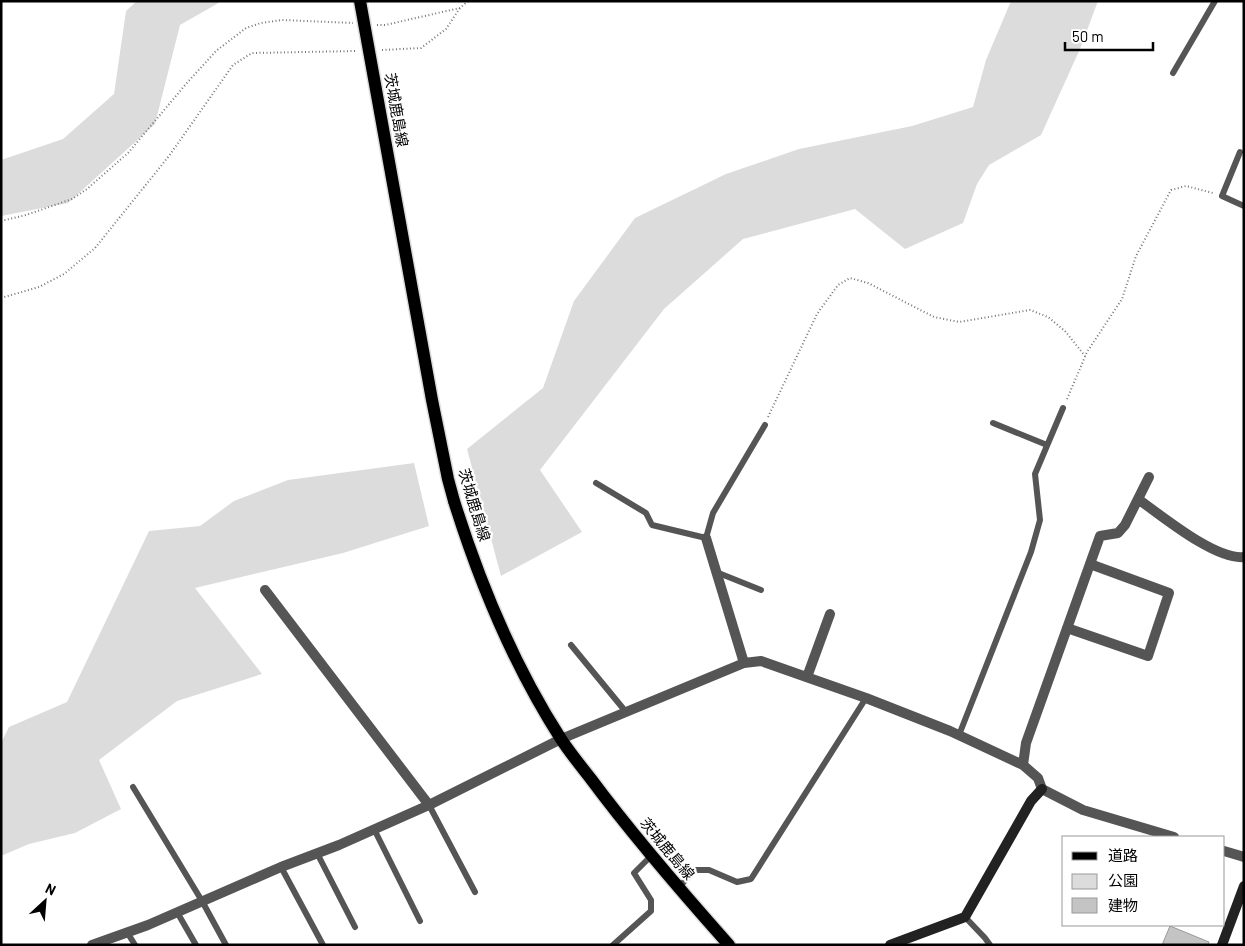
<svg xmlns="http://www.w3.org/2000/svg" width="1245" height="946" font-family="Barlow,'Noto Sans JP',sans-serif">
	<rect width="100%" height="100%" fill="#fff"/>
	<path fill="#dcdcdc" d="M 137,1 L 222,1 L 180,25 L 155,124 L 68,203 L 1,216 L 1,160 L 63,139 L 114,94 L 126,11 Z
		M 1011,1 L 1098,1 L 1080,49 L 1041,135 L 989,165 L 977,184 L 963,223 L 905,249 L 855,209 L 743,239 L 664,309 L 540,470 L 582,532 L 501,576 L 467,449 L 543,388 L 574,301 L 635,218 L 726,174 L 799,149 L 912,126 L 973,107 L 986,60 Z
		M 414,463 L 429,526 L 343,553 L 195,588 L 262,674 L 177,701 L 99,760 L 121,809 L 75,833 L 29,844 L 1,856 L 1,743 L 9,727 L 67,702 L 149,531 L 200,526 L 234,501 L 288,480 Z"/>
	<path fill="#c4c4c4" stroke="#999" d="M 1170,926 L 1209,942 L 1208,945 L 1162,945 Z"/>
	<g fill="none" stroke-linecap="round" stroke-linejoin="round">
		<defs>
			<path id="primary" d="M 454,501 C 480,584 514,666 561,739 C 570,753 581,766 591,779 C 634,837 681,891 729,945"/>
		</defs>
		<use href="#primary" stroke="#dbdbdb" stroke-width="15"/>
		<path stroke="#777" stroke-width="2" stroke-dasharray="1 2.5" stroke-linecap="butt" d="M 377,25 L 385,25 L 460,8 L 468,1
			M 382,50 L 421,48 L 446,29 L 460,8
			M 1,221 L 26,215 L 72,199 L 87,189 L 128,153 L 186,84 L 216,51 L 246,28 L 261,23 L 282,20 L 353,23
			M 1,298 L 39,287 L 64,274 L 95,248 L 169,156 L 233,65 L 252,53 L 357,51
			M 1067,399 L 1087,352 L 1122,299 L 1136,256 L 1171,190 L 1186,186 L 1213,193
			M 768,417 L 817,314 L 838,285 L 850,278 L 868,283 L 934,317 L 959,322 L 1030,310 L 1048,317 L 1065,331 L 1085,356"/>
		<path stroke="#555" stroke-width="6" d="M 1173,73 L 1215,1
			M 1240,152 L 1222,196 L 1244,206
			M 993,423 L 1047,445
			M 596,483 L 646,513 L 652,525 L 706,538 L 713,513 L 765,425
			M 716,572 L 761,590
			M 571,645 L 626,712
			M 959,735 L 1031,552 L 1040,520 L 1035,474 L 1063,408
			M 133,787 L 202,901 L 226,945
			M 429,805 L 475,892
			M 374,829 L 420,921
			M 317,853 L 355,927
			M 281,867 L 323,945
			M 678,888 L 695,870 L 709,870 L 737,882 L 751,879 L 866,698
			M 177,912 L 196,945
			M 965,917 L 985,938 L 990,945
			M 127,932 L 135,945
			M 613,945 L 651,911 L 651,900 L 634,873 L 651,856"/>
		<path stroke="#555" stroke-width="10" d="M 1138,499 C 1162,516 1215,560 1244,557
			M 706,538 L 744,663
			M 265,590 L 429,805
			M 1067,628 L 1148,656 L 1169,593 L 1090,564
			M 807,677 L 830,614
			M 1023,765 L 1026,743 L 1100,536 L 1118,533 L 1125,525 L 1149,477
			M 1224,851 L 1244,857
			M 92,945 L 148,925 L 281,867 L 339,845 L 429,805 L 561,739 L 744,663 L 761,661 L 866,698 L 950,731 L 1023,765 L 1038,778 L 1042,789 L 1083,810 L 1174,837"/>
		<path stroke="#222" stroke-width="10" d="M 890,945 L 965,917 L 1031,801 L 1042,789
			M 1222,945 L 1244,886"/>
		<use href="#primary" stroke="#000" stroke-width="12"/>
		<defs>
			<path id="primary-bridge" d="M 360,1 L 432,400 L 448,479 L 454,501"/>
		</defs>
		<use href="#primary-bridge" stroke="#dbdbdb" stroke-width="15" stroke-linecap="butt"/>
		<use href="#primary-bridge" stroke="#000" stroke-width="12"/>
	</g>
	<g text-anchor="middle" stroke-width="4.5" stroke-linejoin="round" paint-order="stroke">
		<g font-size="15" fill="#000" stroke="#fff">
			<text transform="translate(396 110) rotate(80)" y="5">茨城鹿島線</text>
			<text transform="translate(474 505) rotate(73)" y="5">茨城鹿島線</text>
			<text transform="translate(667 849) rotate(50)" y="5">茨城鹿島線</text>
		</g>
	</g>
	<rect width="1245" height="946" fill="none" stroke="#000000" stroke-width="5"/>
	<rect x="1062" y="836" width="162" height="90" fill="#ffffff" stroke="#999999"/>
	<rect x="1072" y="852" width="25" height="8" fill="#000000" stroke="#999999"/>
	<text x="1108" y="861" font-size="15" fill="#000000">道路</text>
	<rect x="1072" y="874" width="25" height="15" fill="#dcdcdc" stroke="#999999"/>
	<text x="1108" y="886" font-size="15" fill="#000000">公園</text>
	<rect x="1072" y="898" width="25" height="15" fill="#c4c4c4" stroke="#999999"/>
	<text x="1108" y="911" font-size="15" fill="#000000">建物</text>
	<g transform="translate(45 901) rotate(26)" stroke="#ffffff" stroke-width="4" paint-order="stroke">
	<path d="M0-4L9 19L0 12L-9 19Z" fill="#000000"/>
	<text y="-8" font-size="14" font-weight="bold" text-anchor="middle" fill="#000000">N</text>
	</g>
	<path d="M1065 42v8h88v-8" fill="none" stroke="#000000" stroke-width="2.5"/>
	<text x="1072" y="42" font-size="15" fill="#000000" stroke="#ffffff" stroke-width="4" paint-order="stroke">50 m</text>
</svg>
